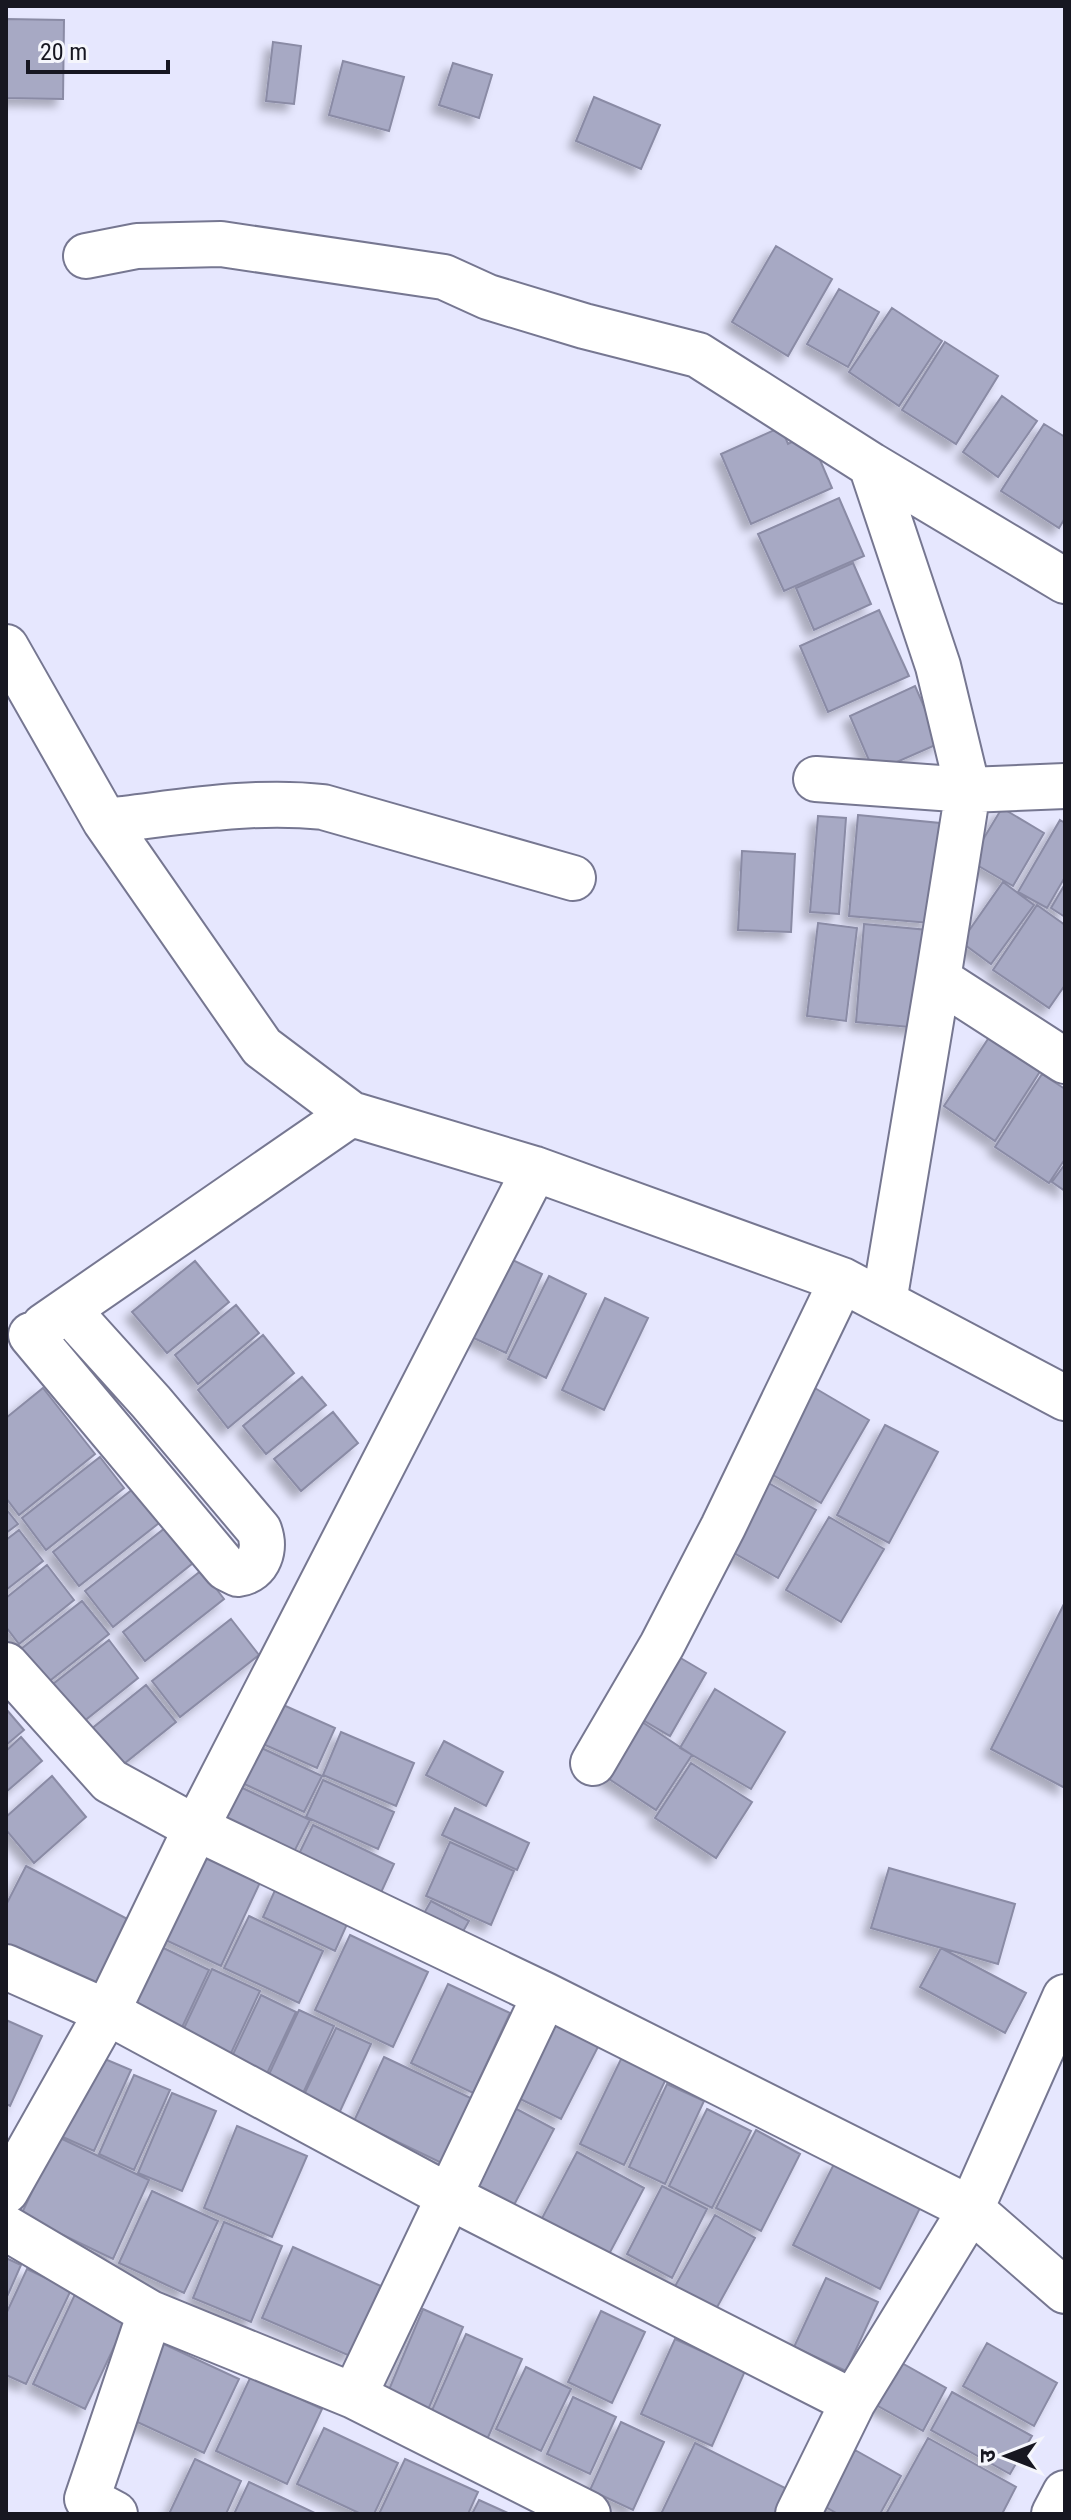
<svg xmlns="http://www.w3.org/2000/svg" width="1071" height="2520" font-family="'Roboto Condensed','Noto Sans Devanagari',sans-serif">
	<defs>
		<filter id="shadow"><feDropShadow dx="-7" dy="7" stdDeviation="4" flood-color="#0004"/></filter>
	</defs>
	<rect width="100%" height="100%" fill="#e6e7fe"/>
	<path fill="#a7a9c4" stroke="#8a8ba5" stroke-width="2" filter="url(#shadow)" d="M 6,19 L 64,20 L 63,99 L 6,98 Z
		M 273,42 L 301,46 L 294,104 L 266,101 Z
		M 343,61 L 404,77 L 389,131 L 329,115 Z
		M 453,63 L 492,75 L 479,118 L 439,105 Z
		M 594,97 L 660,125 L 641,169 L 576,141 Z
		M 776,246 L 832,279 L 788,356 L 732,322 Z
		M 839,289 L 879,312 L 848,367 L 807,344 Z
		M 892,308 L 942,341 L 899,406 L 849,372 Z
		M 945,342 L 998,376 L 956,444 L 902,410 Z
		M 1002,396 L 1037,421 L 998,477 L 963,452 Z
		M 1044,424 L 1065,437 L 1065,518 L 1059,528 L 1001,491 Z
		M 781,427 L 788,444 L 809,434 L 832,488 L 751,524 L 721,454 Z
		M 839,498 L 864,556 L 784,591 L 758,534 Z
		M 853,563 L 871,604 L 814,630 L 796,588 Z
		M 879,610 L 909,676 L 828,712 L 800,646 Z
		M 915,686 L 940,743 L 874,772 L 850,716 Z
		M 1002,808 L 1044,833 L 1013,886 L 970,861 Z
		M 858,815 L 940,823 L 930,923 L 849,916 Z
		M 818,816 L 846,818 L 839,914 L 810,912 Z
		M 1060,820 L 1065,823 L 1065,877 L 1047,908 L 1018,892 Z
		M 742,851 L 795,854 L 791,932 L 738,930 Z
		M 1003,882 L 1034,905 L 991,964 L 961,942 Z
		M 1065,884 L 1065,917 L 1051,908 Z
		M 1037,905 L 1065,925 L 1065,985 L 1049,1008 L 993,970 Z
		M 818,923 L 857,928 L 846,1021 L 807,1016 Z
		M 864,924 L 928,930 L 920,1028 L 856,1022 Z
		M 990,1036 L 1041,1070 L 995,1141 L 944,1106 Z
		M 1042,1074 L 1065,1089 L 1065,1159 L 1049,1183 L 995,1147 Z
		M 1065,1164 L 1065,1191 L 1052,1182 Z
		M 502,1255 L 542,1274 L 506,1353 L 465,1334 Z
		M 195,1261 L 229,1302 L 167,1353 L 132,1312 Z
		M 549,1276 L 586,1294 L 546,1378 L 508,1359 Z
		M 605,1298 L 648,1318 L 604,1410 L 562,1390 Z
		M 236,1305 L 259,1333 L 198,1384 L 175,1355 Z
		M 263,1335 L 294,1373 L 228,1428 L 198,1390 Z
		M 302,1377 L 326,1405 L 266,1454 L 243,1426 Z
		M 808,1384 L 869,1420 L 821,1503 L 761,1468 Z
		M 43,1388 L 95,1454 L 19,1515 L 6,1498 L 6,1418 Z
		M 333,1412 L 358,1443 L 301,1491 L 274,1459 Z
		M 885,1425 L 938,1452 L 889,1543 L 837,1515 Z
		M 100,1457 L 124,1488 L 46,1550 L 22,1518 Z
		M 758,1477 L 816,1510 L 778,1578 L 720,1545 Z
		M 133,1489 L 159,1523 L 79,1586 L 53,1552 Z
		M 6,1509 L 18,1524 L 6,1533 Z
		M 829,1517 L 884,1549 L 841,1622 L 786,1590 Z
		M 165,1528 L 193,1563 L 113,1627 L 85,1591 Z
		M 19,1530 L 43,1561 L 6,1590 L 6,1540 Z
		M 47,1565 L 74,1600 L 19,1644 L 6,1627 L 6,1598 Z
		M 202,1570 L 224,1599 L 145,1661 L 123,1632 Z
		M 82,1601 L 109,1634 L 47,1683 L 21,1649 Z
		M 1065,1602 L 1065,1788 L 991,1749 Z
		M 231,1619 L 259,1655 L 180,1717 L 152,1681 Z
		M 109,1640 L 138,1678 L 83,1722 L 53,1684 Z
		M 667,1650 L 706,1673 L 670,1736 L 631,1713 Z
		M 146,1685 L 176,1722 L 120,1767 L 90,1730 Z
		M 715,1689 L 785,1732 L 751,1789 L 680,1748 Z
		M 272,1700 L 335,1728 L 317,1768 L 254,1740 Z
		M 6,1709 L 24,1730 L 6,1745 Z
		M 630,1714 L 692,1755 L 656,1810 L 594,1769 Z
		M 341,1732 L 414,1763 L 396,1806 L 323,1775 Z
		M 21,1737 L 42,1761 L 6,1792 L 6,1751 Z
		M 444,1741 L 503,1772 L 486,1806 L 426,1775 Z
		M 255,1745 L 322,1776 L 304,1812 L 238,1781 Z
		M 691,1763 L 752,1802 L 716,1858 L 655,1818 Z
		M 52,1776 L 86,1817 L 34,1863 L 6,1830 L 6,1817 Z
		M 323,1780 L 394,1812 L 378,1849 L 306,1817 Z
		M 234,1784 L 310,1820 L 294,1852 L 219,1815 Z
		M 455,1808 L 529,1843 L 517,1870 L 442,1835 Z
		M 313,1825 L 394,1864 L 379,1897 L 297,1858 Z
		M 450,1842 L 514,1871 L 491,1925 L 426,1896 Z
		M 200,1843 L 264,1874 L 221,1966 L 157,1936 Z
		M 26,1866 L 135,1923 L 96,2000 L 6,1952 L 6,1905 Z
		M 889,1868 L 1015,1904 L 998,1964 L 871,1928 Z
		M 276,1888 L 348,1922 L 335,1951 L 263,1917 Z
		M 431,1901 L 469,1921 L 461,1935 L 423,1915 Z
		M 249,1916 L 323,1951 L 299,2003 L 224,1968 Z
		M 350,1935 L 428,1972 L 393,2047 L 315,2010 Z
		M 149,1941 L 209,1970 L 177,2038 L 117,2009 Z
		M 941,1948 L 1026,1993 L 1005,2033 L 920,1987 Z
		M 212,1969 L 260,1991 L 225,2066 L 177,2043 Z
		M 448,1984 L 510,2013 L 473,2093 L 411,2063 Z
		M 261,1995 L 296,2012 L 262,2084 L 227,2067 Z
		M 299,2010 L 334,2026 L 299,2102 L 264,2085 Z
		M 547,2016 L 600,2043 L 561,2119 L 508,2093 Z
		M 6,2020 L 42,2036 L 10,2106 L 6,2104 Z
		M 336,2028 L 371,2044 L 336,2120 L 300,2103 Z
		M 93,2054 L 131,2070 L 94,2151 L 56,2134 Z
		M 384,2057 L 481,2103 L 450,2167 L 354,2121 Z
		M 622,2057 L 666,2079 L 624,2165 L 580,2144 Z
		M 134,2075 L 170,2090 L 134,2170 L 99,2154 Z
		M 667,2084 L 704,2101 L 665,2184 L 629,2167 Z
		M 172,2093 L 216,2111 L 182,2191 L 138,2173 Z
		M 511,2106 L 554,2129 L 514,2205 L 471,2183 Z
		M 707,2109 L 751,2131 L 712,2208 L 669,2186 Z
		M 237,2126 L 307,2156 L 272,2237 L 204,2208 Z
		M 756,2130 L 800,2154 L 761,2231 L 716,2208 Z
		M 58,2137 L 149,2180 L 113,2259 L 21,2215 Z
		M 577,2152 L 644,2188 L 607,2258 L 540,2222 Z
		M 835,2162 L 921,2206 L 880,2289 L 793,2245 Z
		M 662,2186 L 707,2209 L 672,2278 L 627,2254 Z
		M 152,2191 L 218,2221 L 184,2293 L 119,2263 Z
		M 715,2215 L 755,2238 L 715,2311 L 674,2288 Z
		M 224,2222 L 282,2246 L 251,2322 L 193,2298 Z
		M 293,2247 L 381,2286 L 350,2356 L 262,2318 Z
		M 6,2258 L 21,2265 L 6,2299 Z
		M 27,2269 L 71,2290 L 26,2384 L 6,2375 L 6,2314 Z
		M 826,2278 L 878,2302 L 846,2371 L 794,2347 Z
		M 77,2290 L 129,2315 L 85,2409 L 33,2384 Z
		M 423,2309 L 463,2327 L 428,2410 L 388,2392 Z
		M 601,2311 L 645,2332 L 612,2403 L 568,2382 Z
		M 466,2334 L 522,2359 L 486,2442 L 429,2417 Z
		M 675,2339 L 745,2371 L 712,2446 L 641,2414 Z
		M 155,2340 L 239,2379 L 204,2453 L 120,2414 Z
		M 987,2343 L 1057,2383 L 1034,2426 L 963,2386 Z
		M 884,2353 L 946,2388 L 923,2431 L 860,2396 Z
		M 526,2367 L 571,2389 L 541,2451 L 496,2429 Z
		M 251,2376 L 322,2409 L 287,2484 L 216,2451 Z
		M 952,2392 L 1032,2436 L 1010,2474 L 931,2430 Z
		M 573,2397 L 616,2417 L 590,2474 L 547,2454 Z
		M 621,2422 L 664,2442 L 633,2510 L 590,2490 Z
		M 324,2428 L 398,2463 L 374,2514 L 361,2514 L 297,2484 Z
		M 928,2438 L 1016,2487 L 1002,2514 L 886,2514 Z
		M 695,2443 L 791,2491 L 780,2514 L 661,2514 Z
		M 855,2450 L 901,2476 L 880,2514 L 838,2514 L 824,2506 Z
		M 195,2459 L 241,2481 L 226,2514 L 169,2514 Z
		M 405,2459 L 478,2492 L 468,2514 L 379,2514 Z
		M 249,2482 L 315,2513 L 314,2514 L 234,2514 Z
		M 479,2500 L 510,2514 L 472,2514 Z"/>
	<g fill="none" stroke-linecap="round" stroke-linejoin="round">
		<defs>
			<path id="minor" d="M 86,256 L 137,246 L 221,244 L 444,277 L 488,297 L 584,326 L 698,355 L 871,465 L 1065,581
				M 871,465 L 938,666 L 968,790 L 938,979 L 1065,1061
				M 6,647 L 105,821 L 262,1047 L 351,1114 L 535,1169 L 842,1280 L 1065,1398
				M 816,779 L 968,790 L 1065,786
				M 105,821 C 178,813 250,799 323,807 L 573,878
				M 884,1302 L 938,979
				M 44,1326 L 351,1114
				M 31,1335 L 226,1568 L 238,1574 C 260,1571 266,1548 259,1530 L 151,1402 L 68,1310
				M 6,1665 L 110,1781 L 196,1828 L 545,1995 L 971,2209 L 1065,2291
				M 593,1763 L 662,1645 L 723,1527 L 842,1280
				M 6,1967 L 107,2012 L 448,2196 L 853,2402
				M 6,2191 L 107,2012 L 196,1828 L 535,1169
				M 6,2228 L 150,2313 L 354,2396 L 588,2514
				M 354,2396 L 545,1995
				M 115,2514 L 87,2499 L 150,2313
				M 798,2514 L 853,2402 L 971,2209 L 1065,1997
				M 1054,2514 L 1065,2493"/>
		</defs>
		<use href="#minor" stroke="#767791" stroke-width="48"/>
		<use href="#minor" stroke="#fff" stroke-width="44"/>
	</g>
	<rect width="1071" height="2520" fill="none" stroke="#171721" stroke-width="16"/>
	<g transform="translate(1007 2456) rotate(270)" stroke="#f5f6fc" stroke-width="6" paint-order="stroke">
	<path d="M0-6L14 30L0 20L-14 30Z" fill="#171721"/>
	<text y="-12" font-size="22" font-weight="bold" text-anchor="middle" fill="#171721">उ</text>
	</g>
	<path d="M28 60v12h140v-12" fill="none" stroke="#171721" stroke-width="4"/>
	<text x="40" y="60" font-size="24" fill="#171721" stroke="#f5f6fc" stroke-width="6" paint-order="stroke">20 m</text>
</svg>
